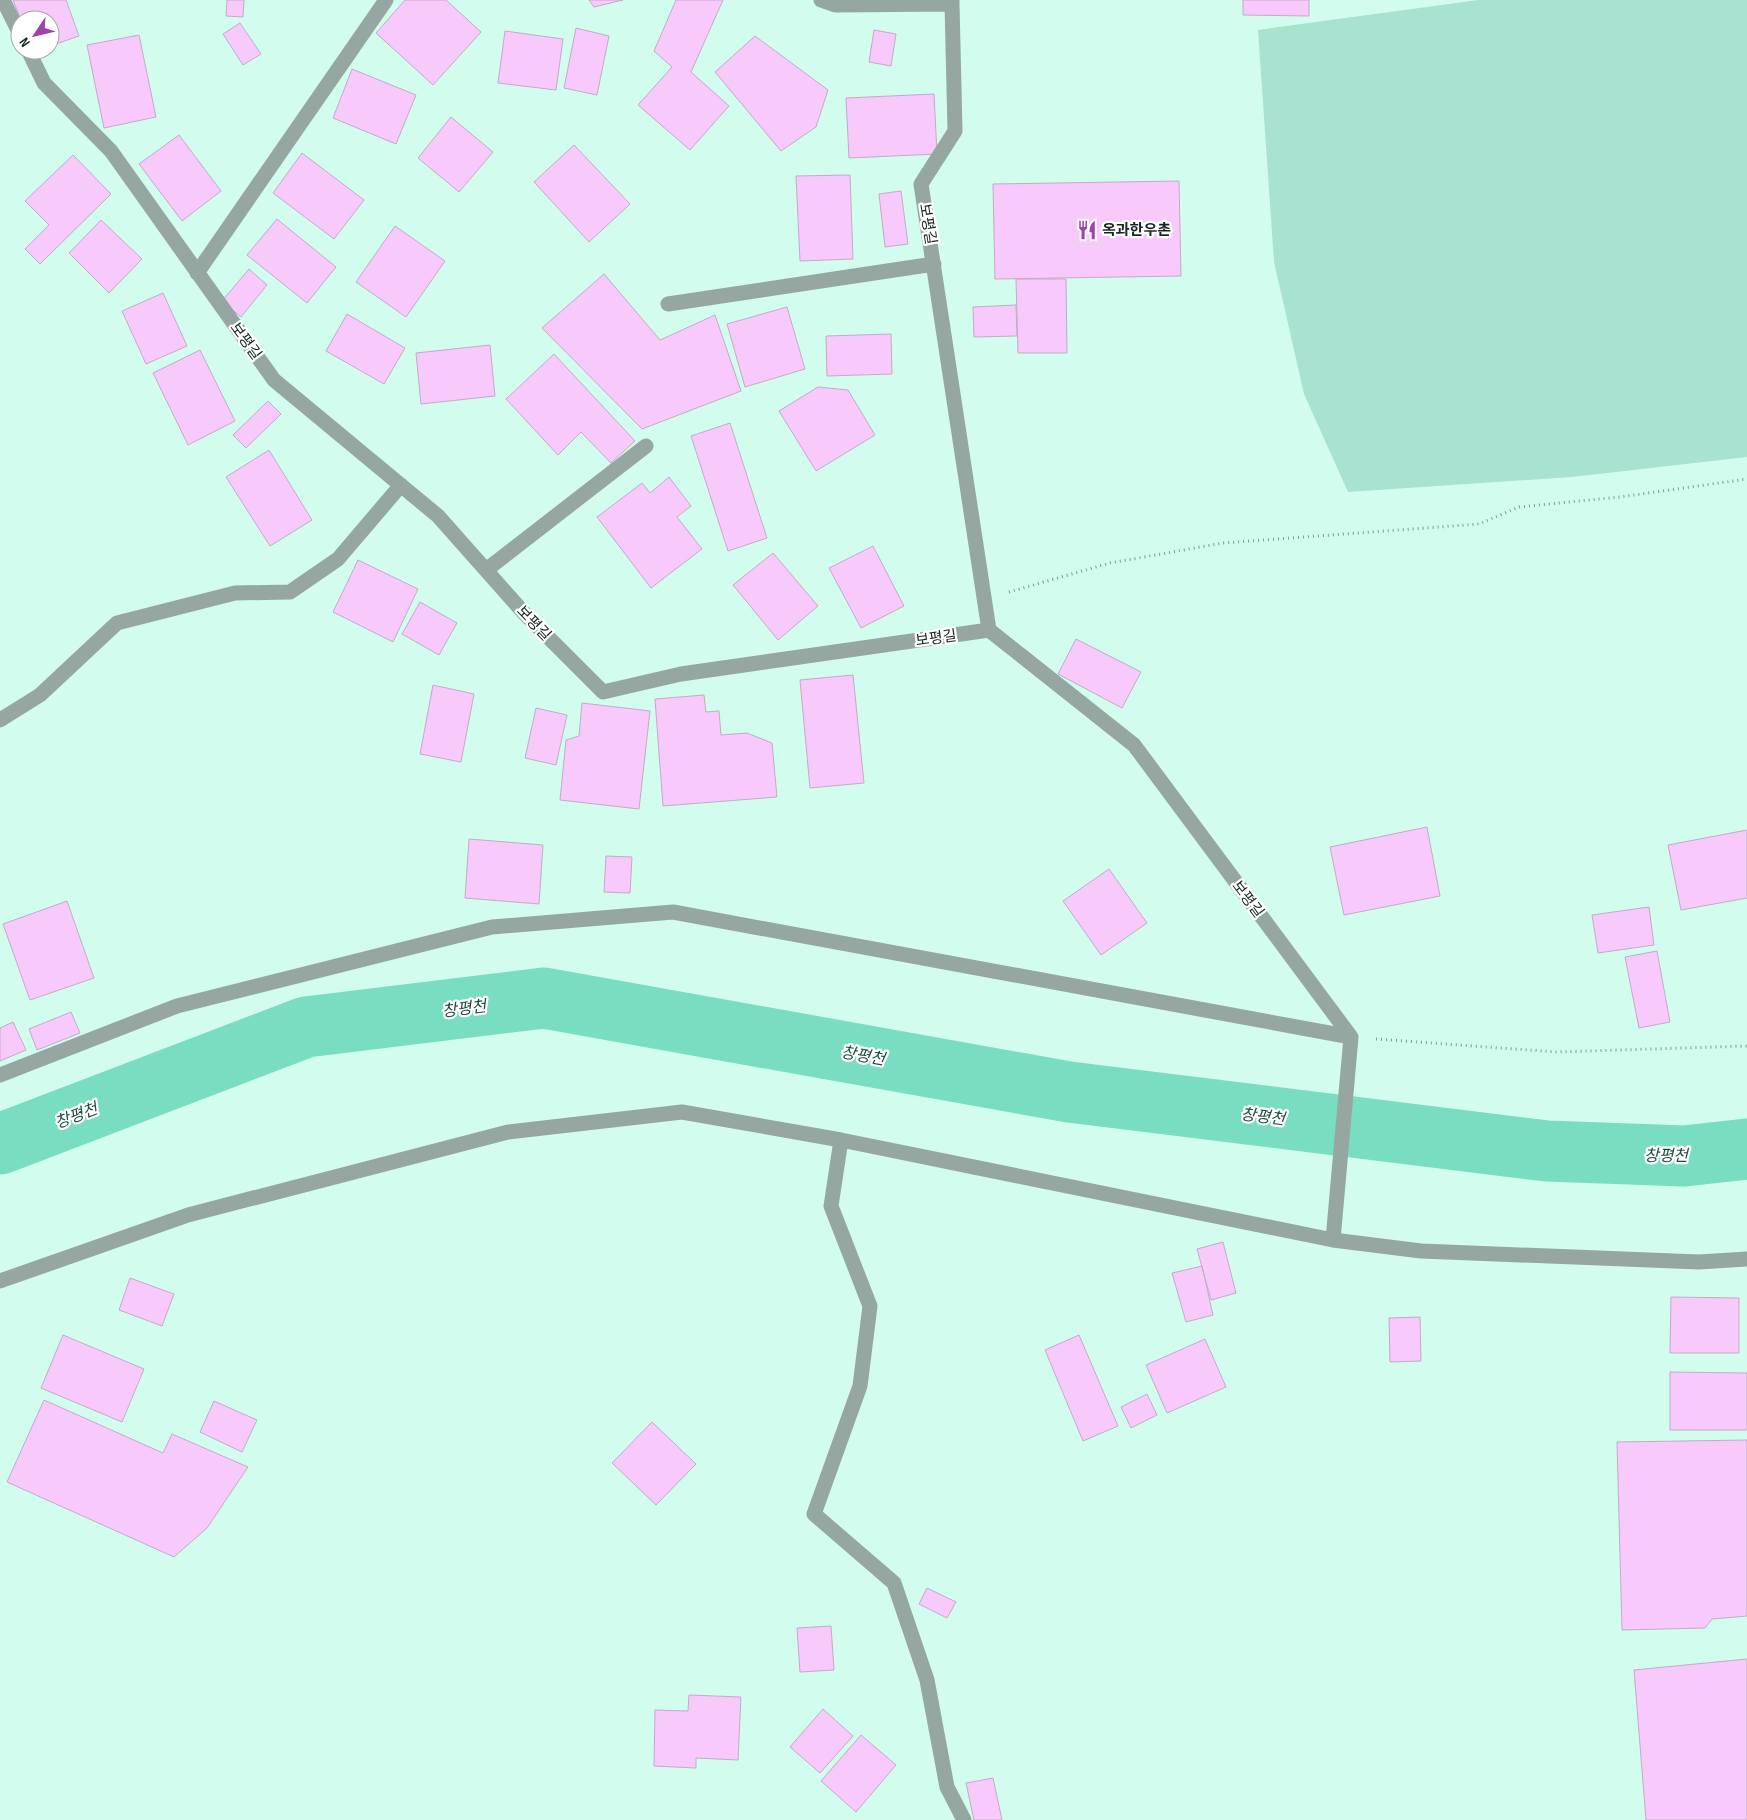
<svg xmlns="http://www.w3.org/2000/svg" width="1747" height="1820" font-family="'Sofia Sans Condensed','Noto Sans KR',sans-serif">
	<rect width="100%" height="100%" fill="#d2fcee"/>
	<path fill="#a7e3d0" d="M 1478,0 L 1747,0 L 1747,457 L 1572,477 L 1348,492 L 1304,394 L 1274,262 L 1258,30 Z"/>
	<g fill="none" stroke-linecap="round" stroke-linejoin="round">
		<path stroke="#78ddc1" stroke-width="61" d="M 0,1144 L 306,1027 L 544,998 L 1069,1092 L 1547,1151 L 1684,1156 L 1747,1149"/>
	</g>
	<path fill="#f8c9fb" stroke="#c4abc6" d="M 13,0 L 66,0 L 79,36 L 50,46 L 50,20 L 21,20 Z
		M 227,0 L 244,0 L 243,17 L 226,16 Z
		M 405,0 L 446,0 L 481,32 L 433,85 L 376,33 Z
		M 589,0 L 623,0 L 594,7 Z
		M 676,0 L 723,0 L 691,72 L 729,106 L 690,150 L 638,105 L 672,67 L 654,51 Z
		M 1243,0 L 1309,0 L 1309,16 L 1243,15 Z
		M 240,23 L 261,54 L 243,65 L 223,34 Z
		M 576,28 L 609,36 L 597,95 L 564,88 Z
		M 874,30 L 896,34 L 891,66 L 869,62 Z
		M 505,31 L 563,39 L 556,90 L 498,83 Z
		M 139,35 L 156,117 L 104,128 L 87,45 Z
		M 755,36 L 828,90 L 816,127 L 781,151 L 715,72 Z
		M 352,69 L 416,95 L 396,144 L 333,118 Z
		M 934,94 L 937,154 L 849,158 L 846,98 Z
		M 451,117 L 493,152 L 459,192 L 418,158 Z
		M 179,135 L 221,191 L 182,221 L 139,164 Z
		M 574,145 L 630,204 L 589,242 L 534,182 Z
		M 302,153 L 364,200 L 334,239 L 273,193 Z
		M 73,155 L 111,194 L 40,264 L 25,249 L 49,225 L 25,201 Z
		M 850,175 L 853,259 L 800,261 L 796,176 Z
		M 1179,181 L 1181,276 L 995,279 L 993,184 Z
		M 901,191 L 908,244 L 885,247 L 879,194 Z
		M 277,219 L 336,267 L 307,303 L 247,255 Z
		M 101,220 L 142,259 L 109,293 L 69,253 Z
		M 395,226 L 445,261 L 406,317 L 356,282 Z
		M 249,269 L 267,285 L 241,317 L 222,301 Z
		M 604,274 L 660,340 L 715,315 L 741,391 L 642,429 L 542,328 Z
		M 1016,279 L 1066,279 L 1067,353 L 1018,353 Z
		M 163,293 L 187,346 L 146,364 L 122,311 Z
		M 1016,305 L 1017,336 L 974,337 L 973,307 Z
		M 787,307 L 805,369 L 745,387 L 727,324 Z
		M 347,314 L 405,348 L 384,384 L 326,351 Z
		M 891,334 L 892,374 L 827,376 L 826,336 Z
		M 490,345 L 495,396 L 421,404 L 416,353 Z
		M 200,350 L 235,421 L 188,445 L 153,373 Z
		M 554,354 L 635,441 L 611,463 L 581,432 L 558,455 L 506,399 Z
		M 818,387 L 848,390 L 875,435 L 816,471 L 779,411 Z
		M 268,401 L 281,414 L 246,448 L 233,435 Z
		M 730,423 L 767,538 L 728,551 L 691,436 Z
		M 269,450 L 312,520 L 270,546 L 226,477 Z
		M 669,477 L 691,506 L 677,517 L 702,549 L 651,588 L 597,517 L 642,483 L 650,493 Z
		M 873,546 L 904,606 L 861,628 L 829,568 Z
		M 773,553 L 818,606 L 778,640 L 733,585 Z
		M 358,560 L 418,589 L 393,642 L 333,612 Z
		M 420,602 L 457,623 L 439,655 L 402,634 Z
		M 1076,639 L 1141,672 L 1122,708 L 1058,674 Z
		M 853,675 L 864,783 L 810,788 L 800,680 Z
		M 433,685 L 474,694 L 461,762 L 420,754 Z
		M 704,695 L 706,712 L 719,711 L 721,735 L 747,733 L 772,743 L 777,797 L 663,806 L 655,699 Z
		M 582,703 L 650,711 L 639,809 L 560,800 L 566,740 L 579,736 Z
		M 536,708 L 567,715 L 556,765 L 525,758 Z
		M 1427,827 L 1440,896 L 1344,915 L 1330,847 Z
		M 1747,830 L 1747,898 L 1681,910 L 1668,845 Z
		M 469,839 L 543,845 L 539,904 L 465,898 Z
		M 606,856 L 632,857 L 630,893 L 604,892 Z
		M 1109,869 L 1147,923 L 1101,955 L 1063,901 Z
		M 67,901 L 94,978 L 30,1000 L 3,924 Z
		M 1649,907 L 1654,945 L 1598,953 L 1592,915 Z
		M 1657,951 L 1670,1022 L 1639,1028 L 1625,957 Z
		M 71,1012 L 80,1033 L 37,1050 L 29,1029 Z
		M 13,1022 L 26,1050 L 0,1061 L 0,1028 Z
		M 1223,1242 L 1236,1293 L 1211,1300 L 1197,1249 Z
		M 1202,1266 L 1213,1315 L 1186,1322 L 1172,1273 Z
		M 130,1278 L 174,1294 L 162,1326 L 119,1310 Z
		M 1671,1297 L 1739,1298 L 1739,1353 L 1670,1353 Z
		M 1420,1317 L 1421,1361 L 1390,1362 L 1389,1318 Z
		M 63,1335 L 144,1369 L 122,1422 L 41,1388 Z
		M 1079,1335 L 1118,1426 L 1083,1441 L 1045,1350 Z
		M 1205,1339 L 1226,1387 L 1167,1413 L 1146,1365 Z
		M 1670,1372 L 1747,1373 L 1747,1430 L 1670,1430 Z
		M 1147,1394 L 1157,1415 L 1131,1428 L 1121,1407 Z
		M 44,1400 L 163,1453 L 172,1434 L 248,1467 L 207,1528 L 174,1557 L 7,1482 Z
		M 214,1401 L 257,1420 L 242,1452 L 200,1432 Z
		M 652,1422 L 696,1464 L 656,1505 L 612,1463 Z
		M 1747,1440 L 1747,1616 L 1712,1619 L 1705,1628 L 1622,1630 L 1617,1442 Z
		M 927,1588 L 956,1602 L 947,1618 L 919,1604 Z
		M 831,1626 L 834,1670 L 800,1672 L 797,1628 Z
		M 1747,1659 L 1747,1820 L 1646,1820 L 1634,1670 Z
		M 689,1695 L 741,1697 L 738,1760 L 696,1758 L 696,1768 L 654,1766 L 655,1710 L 688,1711 Z
		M 823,1709 L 853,1736 L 820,1773 L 790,1747 Z
		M 861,1735 L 896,1765 L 856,1812 L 821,1781 Z
		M 993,1778 L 1002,1820 L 974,1820 L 966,1783 Z"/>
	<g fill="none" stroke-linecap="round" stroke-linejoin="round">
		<path stroke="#7e9c92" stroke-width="3" stroke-dasharray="1 4" stroke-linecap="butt" d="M 1009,592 L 1110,563 L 1223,543 L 1479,524 L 1519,507 L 1620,497 L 1747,479
			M 1376,1039 L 1556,1052 L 1747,1046"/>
		<path stroke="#96a7a1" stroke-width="15" d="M 3,0 L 20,34
			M 821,0 L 835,5 L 952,4 L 952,0
			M 952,4 L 955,131 L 921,184 L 989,630 L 1134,745 L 1351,1037 L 1333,1240
			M 28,50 L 44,83 L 111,151 L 274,380 L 438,516 L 524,613 L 603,692 L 681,674 L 989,630
			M 197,273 L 386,0
			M 668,304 L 934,264
			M 486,570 L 646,446
			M 0,720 L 40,695 L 117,623 L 235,593 L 290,592 L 338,559 L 401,485
			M 0,1075 L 177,1006 L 492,927 L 673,912 L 1351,1037
			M 841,1140 L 831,1206 L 870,1306 L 860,1386 L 814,1514 L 894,1583 L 927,1680 L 947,1787 L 964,1820
			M 0,1281 L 188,1215 L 508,1132 L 682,1112 L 841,1140 L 1333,1240 L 1421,1251 L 1699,1262 L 1747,1259"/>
	</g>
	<defs>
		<symbol id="restaurant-bare" viewBox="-9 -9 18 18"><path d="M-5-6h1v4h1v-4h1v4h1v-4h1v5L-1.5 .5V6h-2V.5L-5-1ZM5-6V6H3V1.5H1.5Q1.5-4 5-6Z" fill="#a142ab" stroke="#fff" stroke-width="2.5" paint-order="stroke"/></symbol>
	</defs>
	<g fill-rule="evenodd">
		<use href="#restaurant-bare" x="1073" y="216" width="28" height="28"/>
	</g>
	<g text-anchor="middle" stroke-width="4.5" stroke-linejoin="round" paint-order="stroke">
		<g font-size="15" fill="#152520" stroke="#fff">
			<text transform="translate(928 224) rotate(81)" y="5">보평길</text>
			<text transform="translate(246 341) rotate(54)" y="5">보평길</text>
			<text transform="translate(534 623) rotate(46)" y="5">보평길</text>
			<text transform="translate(936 638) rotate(-8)" y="5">보평길</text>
			<text transform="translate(1248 899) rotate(53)" y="5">보평길</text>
		</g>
		<g font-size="15" font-weight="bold" fill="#152520" stroke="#fff" text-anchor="start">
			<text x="1102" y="235">옥과한우촌</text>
		</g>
		<g font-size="16" font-style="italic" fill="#204c40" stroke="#fff">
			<text transform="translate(464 1008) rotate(-7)" y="6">창평천</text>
			<text transform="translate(863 1055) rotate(10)" y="6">창평천</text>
			<text transform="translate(76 1115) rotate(-21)" y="6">창평천</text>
			<text transform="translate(1263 1116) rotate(7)" y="6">창평천</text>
			<text x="1666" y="1161">창평천</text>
		</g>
	</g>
	<g transform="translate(35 35) rotate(235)"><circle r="24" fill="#ffffff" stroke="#a1a8a6"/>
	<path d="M0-4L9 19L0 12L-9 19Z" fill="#a142ab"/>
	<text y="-8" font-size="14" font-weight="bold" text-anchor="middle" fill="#152520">N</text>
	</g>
</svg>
